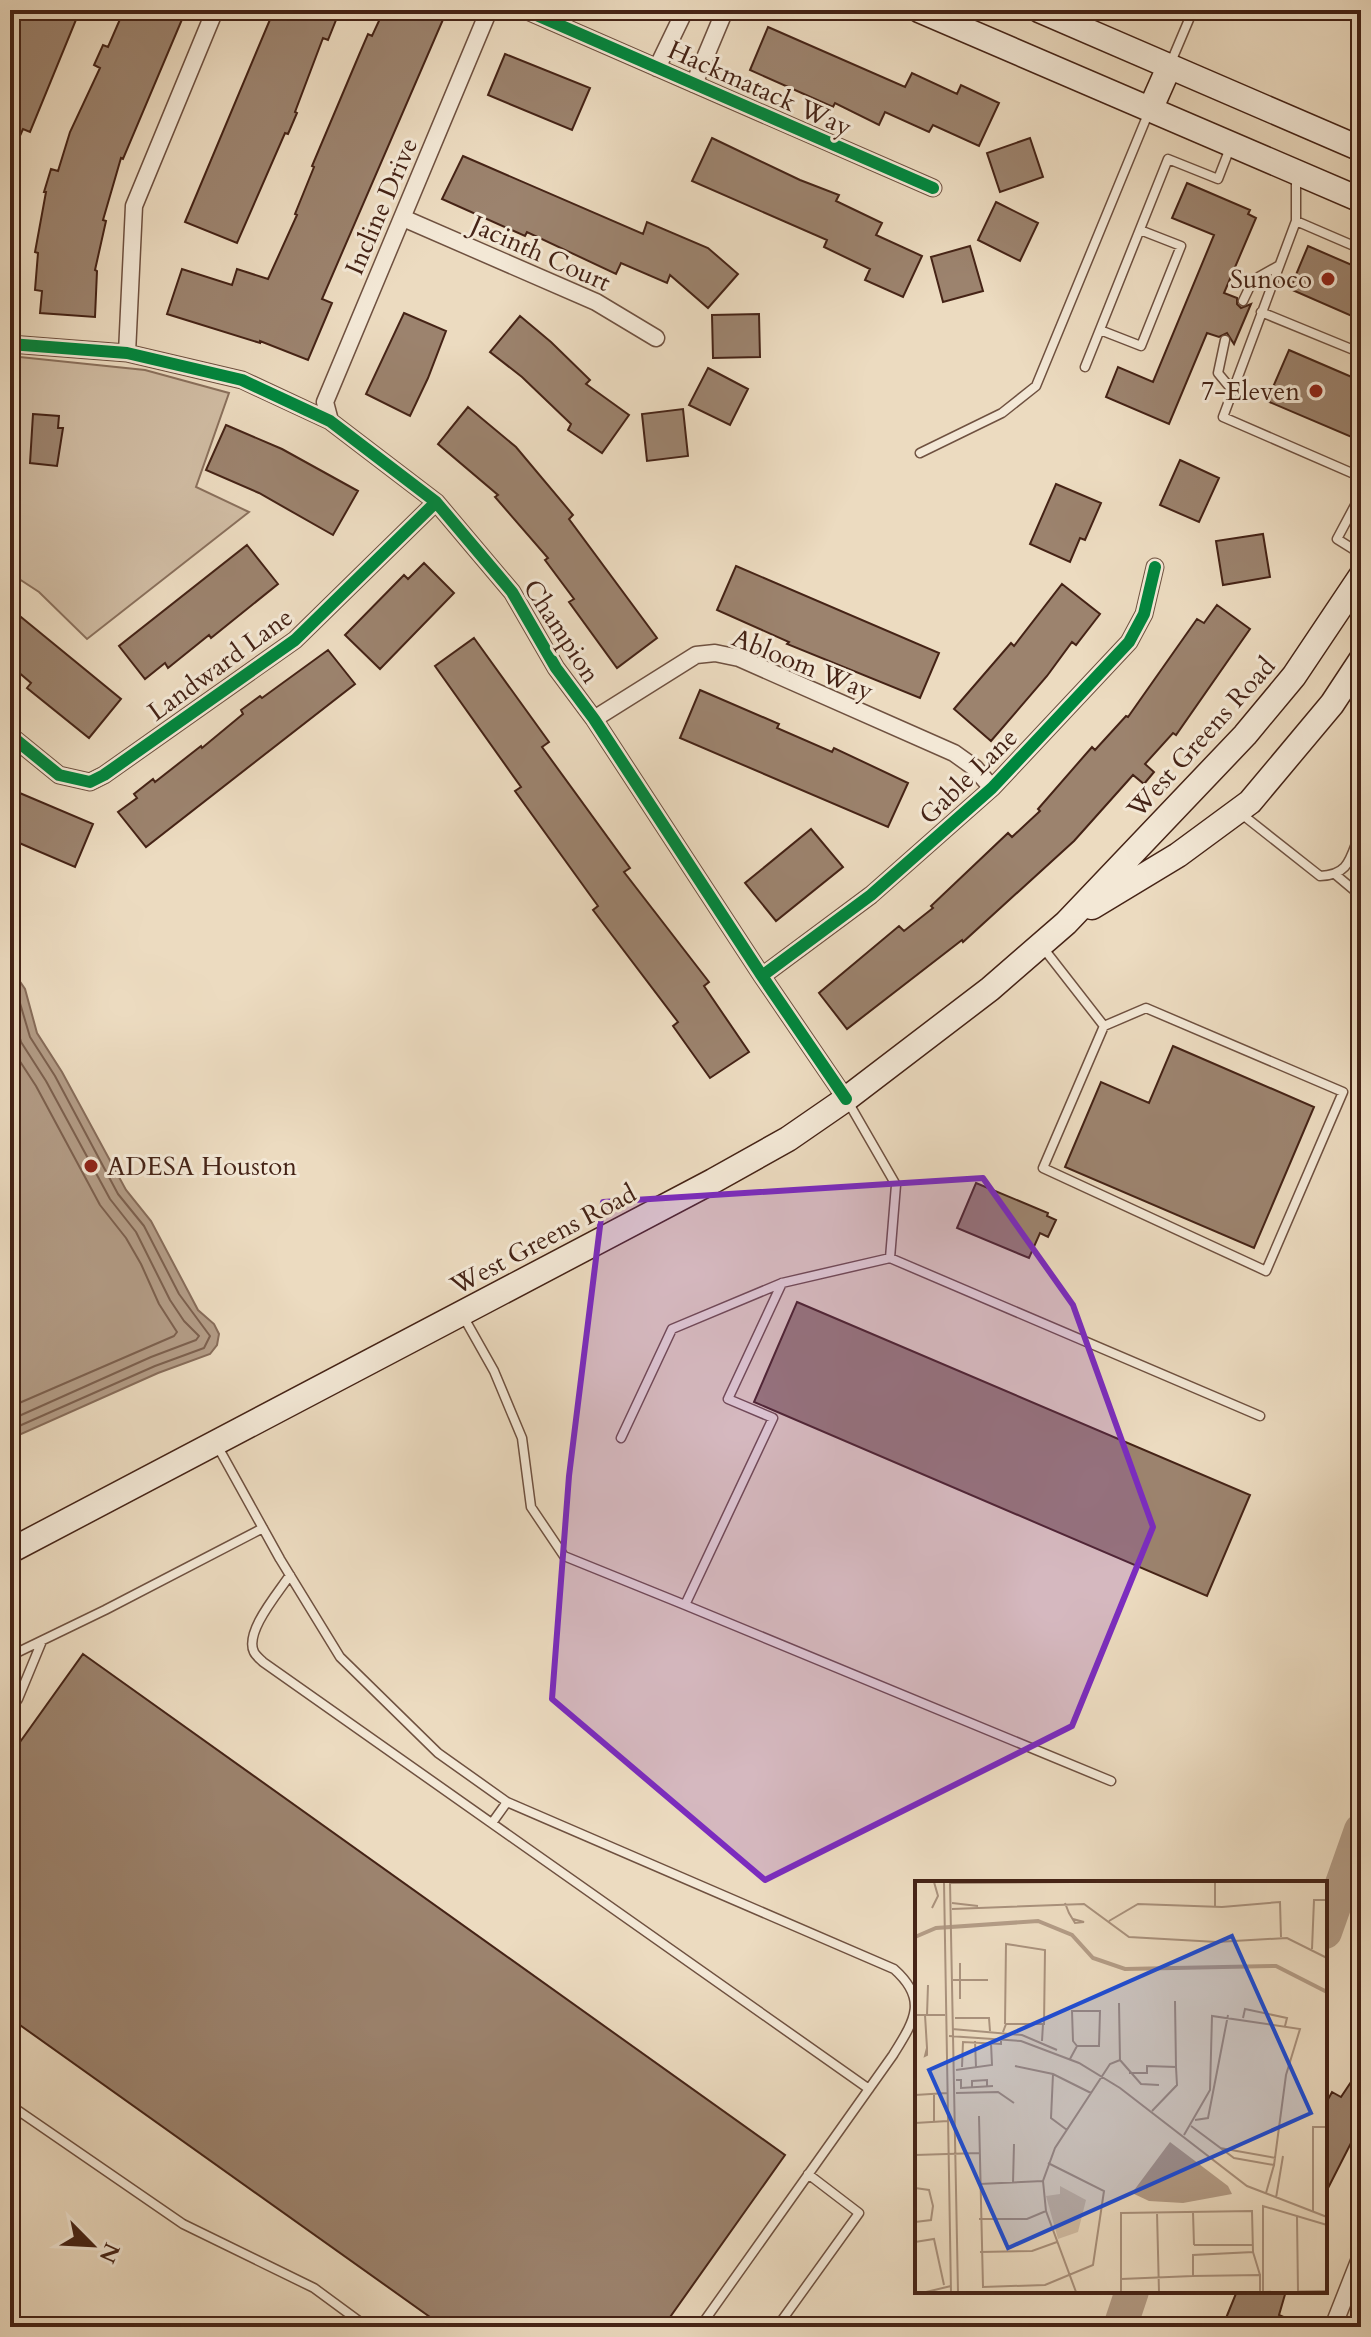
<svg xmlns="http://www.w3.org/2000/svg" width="1371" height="2337" font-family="Cardo,serif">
	<rect width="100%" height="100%" fill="#ecdbc0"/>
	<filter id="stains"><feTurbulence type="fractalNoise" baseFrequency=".0025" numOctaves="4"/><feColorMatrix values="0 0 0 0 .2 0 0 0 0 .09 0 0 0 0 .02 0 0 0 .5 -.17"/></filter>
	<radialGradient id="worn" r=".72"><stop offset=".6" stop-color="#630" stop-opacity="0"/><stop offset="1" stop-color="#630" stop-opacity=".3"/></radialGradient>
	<path fill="#d0bca3" stroke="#8a705c" stroke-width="2" d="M 10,356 L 145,370 L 229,393 L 196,487 L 249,512 L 87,639 L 39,592 L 10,573 Z"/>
	<path fill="#b39c86" stroke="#876c59" stroke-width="2" d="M 10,967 L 25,989 L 37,1033 L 62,1072 L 126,1190 L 151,1221 L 198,1310 L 214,1324 L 219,1334 L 217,1345 L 210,1354 L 158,1373 L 10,1439 Z"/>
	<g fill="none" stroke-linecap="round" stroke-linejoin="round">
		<path stroke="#7c604e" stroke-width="2" d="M 10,981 L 17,993 L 30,1037 L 55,1076 L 118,1194 L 144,1226 L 179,1294 L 210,1336 L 204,1348 L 155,1366 L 10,1430
			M 10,1004 L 21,1042 L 46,1081 L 110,1199 L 136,1232 L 170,1300 L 184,1321 L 199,1336 L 196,1340 L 151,1357 L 10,1420
			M 10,1046 L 36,1086 L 100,1205 L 126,1238 L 141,1264 L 159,1304 L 177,1332 L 174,1336 L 10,1407"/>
		<path stroke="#b39c86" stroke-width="34" d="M 1325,1932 L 1361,1830
			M 1120,2327 L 1132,2291"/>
	</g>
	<path fill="#9c836e" stroke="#452316" stroke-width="2" d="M 14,10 L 80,10 L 30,132 L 23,129 L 10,158 L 10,20 Z
		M 124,10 L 186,10 L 123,159 L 121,158 L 103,220 L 106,221 L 95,270 L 97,271 L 95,317 L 40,313 L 42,291 L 35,290 L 38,253 L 35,252 L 46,192 L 44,192 L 51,169 L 58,171 L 70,132 L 100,68 L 94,65 L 103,45 L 108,47 Z
		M 274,10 L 340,10 L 328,40 L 323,38 L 295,112 L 297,113 L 288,134 L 285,133 L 237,243 L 185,222 Z
		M 384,10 L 435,10 L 445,15 L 322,299 L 332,303 L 308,360 L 260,341 L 260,343 L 167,314 L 182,269 L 232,285 L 237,269 L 268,279 L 297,215 L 295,214 L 314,167 L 312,166 L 359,55 L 368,34 L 372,36 Z
		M 768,27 L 905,87 L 912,73 L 957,94 L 961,85 L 999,103 L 979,146 L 933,125 L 929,132 L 885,112 L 879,125 L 835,103 L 833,107 L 750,70 Z
		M 505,54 L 590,88 L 572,130 L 488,95 Z
		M 712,138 L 800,180 L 839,195 L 836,201 L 882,223 L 876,235 L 922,256 L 903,297 L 865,280 L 870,269 L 824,247 L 827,240 L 692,181 Z
		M 1030,138 L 1043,177 L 1000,192 L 987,153 Z
		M 463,156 L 643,234 L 647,222 L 708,248 L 738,274 L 708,308 L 670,275 L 667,283 L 621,263 L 616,274 L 527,232 L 525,236 L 442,199 Z
		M 1187,183 L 1250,210 L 1248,214 L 1256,218 L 1224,293 L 1237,298 L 1237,304 L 1241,308 L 1251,304 L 1234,344 L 1227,333 L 1219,337 L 1207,333 L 1169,424 L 1106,397 L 1118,367 L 1153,382 L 1214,235 L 1172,218 Z
		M 996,202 L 1038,223 L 1020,261 L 978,240 Z
		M 970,246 L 983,291 L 943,302 L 931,257 Z
		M 1308,246 L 1361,269 L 1361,320 L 1290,289 Z
		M 404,313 L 446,331 L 428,378 L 410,416 L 366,394 Z
		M 759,314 L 760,357 L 713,358 L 712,315 Z
		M 520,316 L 551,342 L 590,380 L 586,384 L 629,415 L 602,453 L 568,430 L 571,424 L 522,377 L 490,352 Z
		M 1289,350 L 1361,381 L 1361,441 L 1267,401 Z
		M 708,368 L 748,389 L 730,425 L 689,405 Z
		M 468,407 L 516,447 L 573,515 L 569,519 L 657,638 L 617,668 L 569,602 L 574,599 L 545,560 L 548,558 L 495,497 L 498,495 L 438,444 Z
		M 683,409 L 688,456 L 647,461 L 642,414 Z
		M 33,414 L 59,416 L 58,428 L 63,428 L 57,466 L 30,463 Z
		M 226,425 L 282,449 L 358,491 L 333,535 L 259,493 L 206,470 Z
		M 1180,460 L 1219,478 L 1199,522 L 1160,505 Z
		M 1056,484 L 1101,503 L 1085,540 L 1080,538 L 1070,562 L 1030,544 Z
		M 1263,534 L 1270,577 L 1223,585 L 1216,541 Z
		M 247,545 L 278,584 L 211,638 L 209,635 L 168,668 L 165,663 L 145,679 L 119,646 Z
		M 424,563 L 454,593 L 380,669 L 345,635 L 404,575 L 408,579 Z
		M 736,566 L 939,653 L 920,698 L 787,644 L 789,642 L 717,610 Z
		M 1062,584 L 1100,614 L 1076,645 L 1072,642 L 1047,676 L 991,741 L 954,709 L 1011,643 L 1014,646 Z
		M 1217,605 L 1250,629 L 1176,735 L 1173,733 L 1145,764 L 1154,772 L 1144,784 L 1133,775 L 1074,841 L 963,942 L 962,940 L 847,1029 L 819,993 L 899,926 L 904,931 L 933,908 L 931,906 L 1008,833 L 1012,837 L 1040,811 L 1038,809 L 1092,747 L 1095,750 L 1126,716 L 1128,717 L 1197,619 L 1204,623 Z
		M 10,608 L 121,699 L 89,738 L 27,688 L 31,683 L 10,665 Z
		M 474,638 L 549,742 L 542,747 L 630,868 L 624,872 L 709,982 L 704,986 L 749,1052 L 710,1078 L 673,1026 L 678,1022 L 593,910 L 598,906 L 515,791 L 521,787 L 435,666 Z
		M 328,650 L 355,684 L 146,847 L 118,812 L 137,798 L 134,794 L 153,779 L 155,782 L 201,746 L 202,748 L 243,714 L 241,710 L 260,696 L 262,698 Z
		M 700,690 L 779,724 L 777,728 L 832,752 L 834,748 L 908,783 L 888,827 L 680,738 Z
		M 15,791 L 93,824 L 75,867 L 10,839 L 10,802 Z
		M 811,829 L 843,867 L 776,921 L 745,883 Z
		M 1173,1046 L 1314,1107 L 1254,1248 L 1065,1167 L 1101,1082 L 1149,1103 Z
		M 976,1183 L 1048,1213 L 1047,1216 L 1056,1220 L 1048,1237 L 1040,1233 L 1029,1258 L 957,1228 Z
		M 797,1302 L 1250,1495 L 1207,1596 L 754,1402 Z
		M 83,1654 L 785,2155 L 663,2327 L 444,2327 L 10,2018 L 10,1756 Z
		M 1361,2067 L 1361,2130 L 1354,2142 L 1352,2141 L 1325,2194 L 1325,2105 L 1332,2092 L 1341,2097 Z
		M 1237,2291 L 1286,2291 L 1279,2315 L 1306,2327 L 1234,2327 L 1224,2323 Z"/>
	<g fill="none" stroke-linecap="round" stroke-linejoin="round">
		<defs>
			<path id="service" d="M 1171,62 L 1193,10
				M 1296,177 L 1296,221 L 1223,417 L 1361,477
				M 1296,221 L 1361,249
				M 1243,301 L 1253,280 L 1278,266
				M 1261,312 L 1361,353
				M 1100,330 L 1141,346 L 1181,246 L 1140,230
				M 1225,340 L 1218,373 L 1232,390
				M 1085,367 L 1168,159 L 1218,179 L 1230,148
				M 920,453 L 1002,413 L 1036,386 L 1148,114
				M 1361,494 L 1337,539 L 1361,554
				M 1239,812 L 1320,876 C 1351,875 1350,856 1361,831
				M 1336,875 L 1361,896
				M 1044,949 L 1104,1026 L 1043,1168 L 1266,1271 L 1343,1092 L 1146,1008 L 1104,1026
				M 847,1100 L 896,1185 L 890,1258
				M 463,1316 L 494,1371 L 522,1438 L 531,1507 L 564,1556 L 685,1605 L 773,1418 L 728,1399 L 782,1283
				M 621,1438 L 672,1329 L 782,1283 L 890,1258 L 1260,1416
				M 218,1447 L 280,1559 L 340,1657 L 438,1753 L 507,1802 L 894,1969 C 929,2000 914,2021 893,2055 L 700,2327
				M 290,1575 C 279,1592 244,1632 254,1652 C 256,1656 260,1659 263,1662 L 869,2089
				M 685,1605 L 1111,1781
				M 10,1656 L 105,1610 L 263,1528
				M 10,1710 L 18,1699 L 42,1641
				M 492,1823 L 507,1802
				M 10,2105 L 183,2224 L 314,2288 L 367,2327
				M 777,2327 L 859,2213 L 808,2174"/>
			<path id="minor" d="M 525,10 L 933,188
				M 657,68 L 685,10
				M 694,84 L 725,10
				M 403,218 L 596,302 L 656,338
				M 10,344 L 127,353 L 242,380 L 330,421 L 436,502 L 512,592 L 556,668 L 594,719 L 762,976 L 846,1099
				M 127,353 L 134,206 L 215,10
				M 330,421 L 325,402 L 489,10
				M 594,719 L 696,655 L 715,653 L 739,658 L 954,753 L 975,768 L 992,788
				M 10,735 L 59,775 L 90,782 L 104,775 L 295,640 L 436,502
				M 762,976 L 871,895 L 992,788 L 1129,642 L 1144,614 L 1155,567
				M 1333,2327 L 1361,2256"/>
			<path id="secondary" d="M 919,10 L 1361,200
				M 1039,10 L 1361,149
				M 1150,110 L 1169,67
				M 1092,907 L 1178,855 L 1250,802 L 1332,704 L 1361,660
				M 10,1551 L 713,1181 L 788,1139 L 846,1099 L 990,989 L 1066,923 L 1245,735 L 1294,676 L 1361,576"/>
		</defs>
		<use href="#service" stroke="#6f5140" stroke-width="11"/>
		<use href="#minor" stroke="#6f5140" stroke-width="19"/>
		<use href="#secondary" stroke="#452316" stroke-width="27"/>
		<use href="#service" stroke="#f3e8d6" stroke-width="8"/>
		<use href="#minor" stroke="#f3e8d6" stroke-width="16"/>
		<use href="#secondary" stroke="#f3e8d6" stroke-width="24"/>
		<defs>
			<path id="cycleway" d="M 525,10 L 933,188
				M 10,344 L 127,353 L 242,380 L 330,421 L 436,502 L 512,592 L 556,668 L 594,719 L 762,976 L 846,1099
				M 10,735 L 59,775 L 90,782 L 104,775 L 295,640 L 436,502
				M 762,976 L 871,895 L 992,788 L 1129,642 L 1144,614 L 1155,567"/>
		</defs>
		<use href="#cycleway" stroke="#f3e8d6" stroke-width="17"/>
		<use href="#cycleway" stroke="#00873e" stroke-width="12"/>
	</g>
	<path fill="#7b2cbf" fill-opacity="0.2" stroke="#7b2cbf" stroke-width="6" stroke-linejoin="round" d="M 983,1178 L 1073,1305 L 1153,1527 L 1072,1726 L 765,1880 L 552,1699 L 569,1476 L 603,1202 Z"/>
	<g fill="#8f2418" stroke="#f3e8d6" stroke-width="3">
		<circle cx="1328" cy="279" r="8"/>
		<circle cx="1316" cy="391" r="8"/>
		<circle cx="91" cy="1166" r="8"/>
	</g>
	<g text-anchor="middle" stroke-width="6" stroke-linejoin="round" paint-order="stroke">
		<g font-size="26" fill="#452316" stroke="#f3e8d6">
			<text transform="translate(760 88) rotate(24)" y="9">Hackmatack Way</text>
			<text transform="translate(381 206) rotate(-67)" y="9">Incline Drive</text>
			<text transform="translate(541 253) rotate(24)" y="9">Jacinth Court</text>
			<text transform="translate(562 631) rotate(57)" y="9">Champion</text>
			<text transform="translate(220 664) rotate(-36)" y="9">Landward Lane</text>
			<text transform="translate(803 664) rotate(22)" y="9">Abloom Way</text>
			<text transform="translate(1201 737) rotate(-48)" y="9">West Greens Road</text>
			<text transform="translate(968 776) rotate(-44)" y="9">Gable Lane</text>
			<text transform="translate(543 1239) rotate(-28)" y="9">West Greens Road</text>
		</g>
		<g font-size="26" fill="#452316" stroke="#f3e8d6" text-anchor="end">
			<text x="1312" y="288">Sunoco</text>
			<text x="1300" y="400">7-Eleven</text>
			<text x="107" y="1175" text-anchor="start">ADESA Houston</text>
		</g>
	</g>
	<g transform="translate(915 1881)">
		<rect width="412" height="412" fill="#ecdbc0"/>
		<path d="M 145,305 L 171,319 L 163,351 L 143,358 L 131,315 L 145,313 Z" fill="#d0bca3"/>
		<path d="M 255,261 L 313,305 L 317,313 L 268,322 L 234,320 L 217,312 Z" fill="#b39c86"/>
		<path fill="none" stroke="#b39c86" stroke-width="4" d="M 0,56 L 21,47 L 123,40 L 157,54 L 178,77 L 210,88 L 361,85 L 412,111"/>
		<path fill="none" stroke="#a9917c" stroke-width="2" d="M 29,1 L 36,411M 35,1 L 43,411M 300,1 L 300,26M 36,2 L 157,1M 37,22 L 63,25M 150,22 L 154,32 L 160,42 L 169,41 L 158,38M 17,27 L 23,15 L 19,1M 37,28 L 169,23 L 214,56 L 302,61 L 372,57 L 412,77M 194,40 L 223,23 L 307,26 L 365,21 L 366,56M 397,68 L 399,19 L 412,19M 45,82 L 45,118M 38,99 L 73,99M 260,120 L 261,186M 204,122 L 205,179 L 226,203 L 244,204M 0,134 L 30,134M 10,134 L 12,167 L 12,174 L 10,175 L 12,167M 12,134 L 13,104M 40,137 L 74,137 L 75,150M 328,137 L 330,128 L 372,137 L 370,145M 90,143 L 91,63 L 130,69 L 129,144M 37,148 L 107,154 L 142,169M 88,151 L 91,143 L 128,143 L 127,160M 34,155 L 106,160 L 164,182 L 205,207 L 332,305 L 412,336M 60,160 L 61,186M 155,178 L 162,165 L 184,165 L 185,130 L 157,130 L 158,160 L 162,165M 100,185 L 138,193 L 176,212M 47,186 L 48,161 L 86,163 L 86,157M 41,189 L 77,184 L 76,162M 214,192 L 232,192 L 232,185 L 261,186 L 262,204 L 237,230M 138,193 L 136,237 L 152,249M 41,199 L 46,199 L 46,207 L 78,205M 57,206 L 57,200 L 72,199 L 72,206M 41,212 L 83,211 L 99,222M 0,214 L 32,212M 64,235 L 68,406 L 130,404 L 178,384 L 189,310 L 133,282M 280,239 L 293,237 L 313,134M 0,242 L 33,240M 19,242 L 19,213M 269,254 L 295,209 L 297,135 L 385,148 L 371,194 L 359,284 L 319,277 L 276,245M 305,267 L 361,277M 0,274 L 64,272M 98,302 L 99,263M 64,303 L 128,300M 0,307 L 14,309 L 18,325 L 16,339 L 0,341M 351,312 L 359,284M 361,317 L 368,275M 398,330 L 398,246 L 412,246M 242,331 L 244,411M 278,331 L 279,364M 382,336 L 383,410M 64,338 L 112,338 L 131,330M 0,361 L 19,358 L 29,404M 279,364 L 337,364M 65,371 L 117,370 L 142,361M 338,371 L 345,394M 206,398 L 278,395M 11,411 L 36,405M 161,411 L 131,330 L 128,300 L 140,267 L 195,183 L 205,179M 206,411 L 206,332 L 337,330 L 338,371 L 278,374 L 278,395 L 345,394 L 345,411 L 315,411M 348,411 L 348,325 L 412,344M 348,411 L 412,410"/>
		<path fill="#1d4ed8" fill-opacity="0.15" stroke="#1d4ed8" stroke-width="4" d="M 317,55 L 396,232 L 93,367 L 14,189 Z"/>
		<rect width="412" height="412" fill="none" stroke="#452316" stroke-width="4"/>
	</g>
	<rect width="1371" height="2337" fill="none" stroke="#ecdbc0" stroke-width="40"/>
	<rect x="12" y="12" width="1347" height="2313" fill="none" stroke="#452316" stroke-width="4"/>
	<rect x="20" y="20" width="1331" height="2297" fill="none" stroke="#452316" stroke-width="2"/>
	<g transform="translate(92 2245) rotate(114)" stroke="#f3e8d6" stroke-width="6" paint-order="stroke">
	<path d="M0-6L14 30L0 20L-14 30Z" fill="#452316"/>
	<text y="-12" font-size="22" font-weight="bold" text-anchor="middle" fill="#452316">N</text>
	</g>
	<rect width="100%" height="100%" filter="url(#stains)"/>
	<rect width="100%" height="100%" fill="url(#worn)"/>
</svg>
